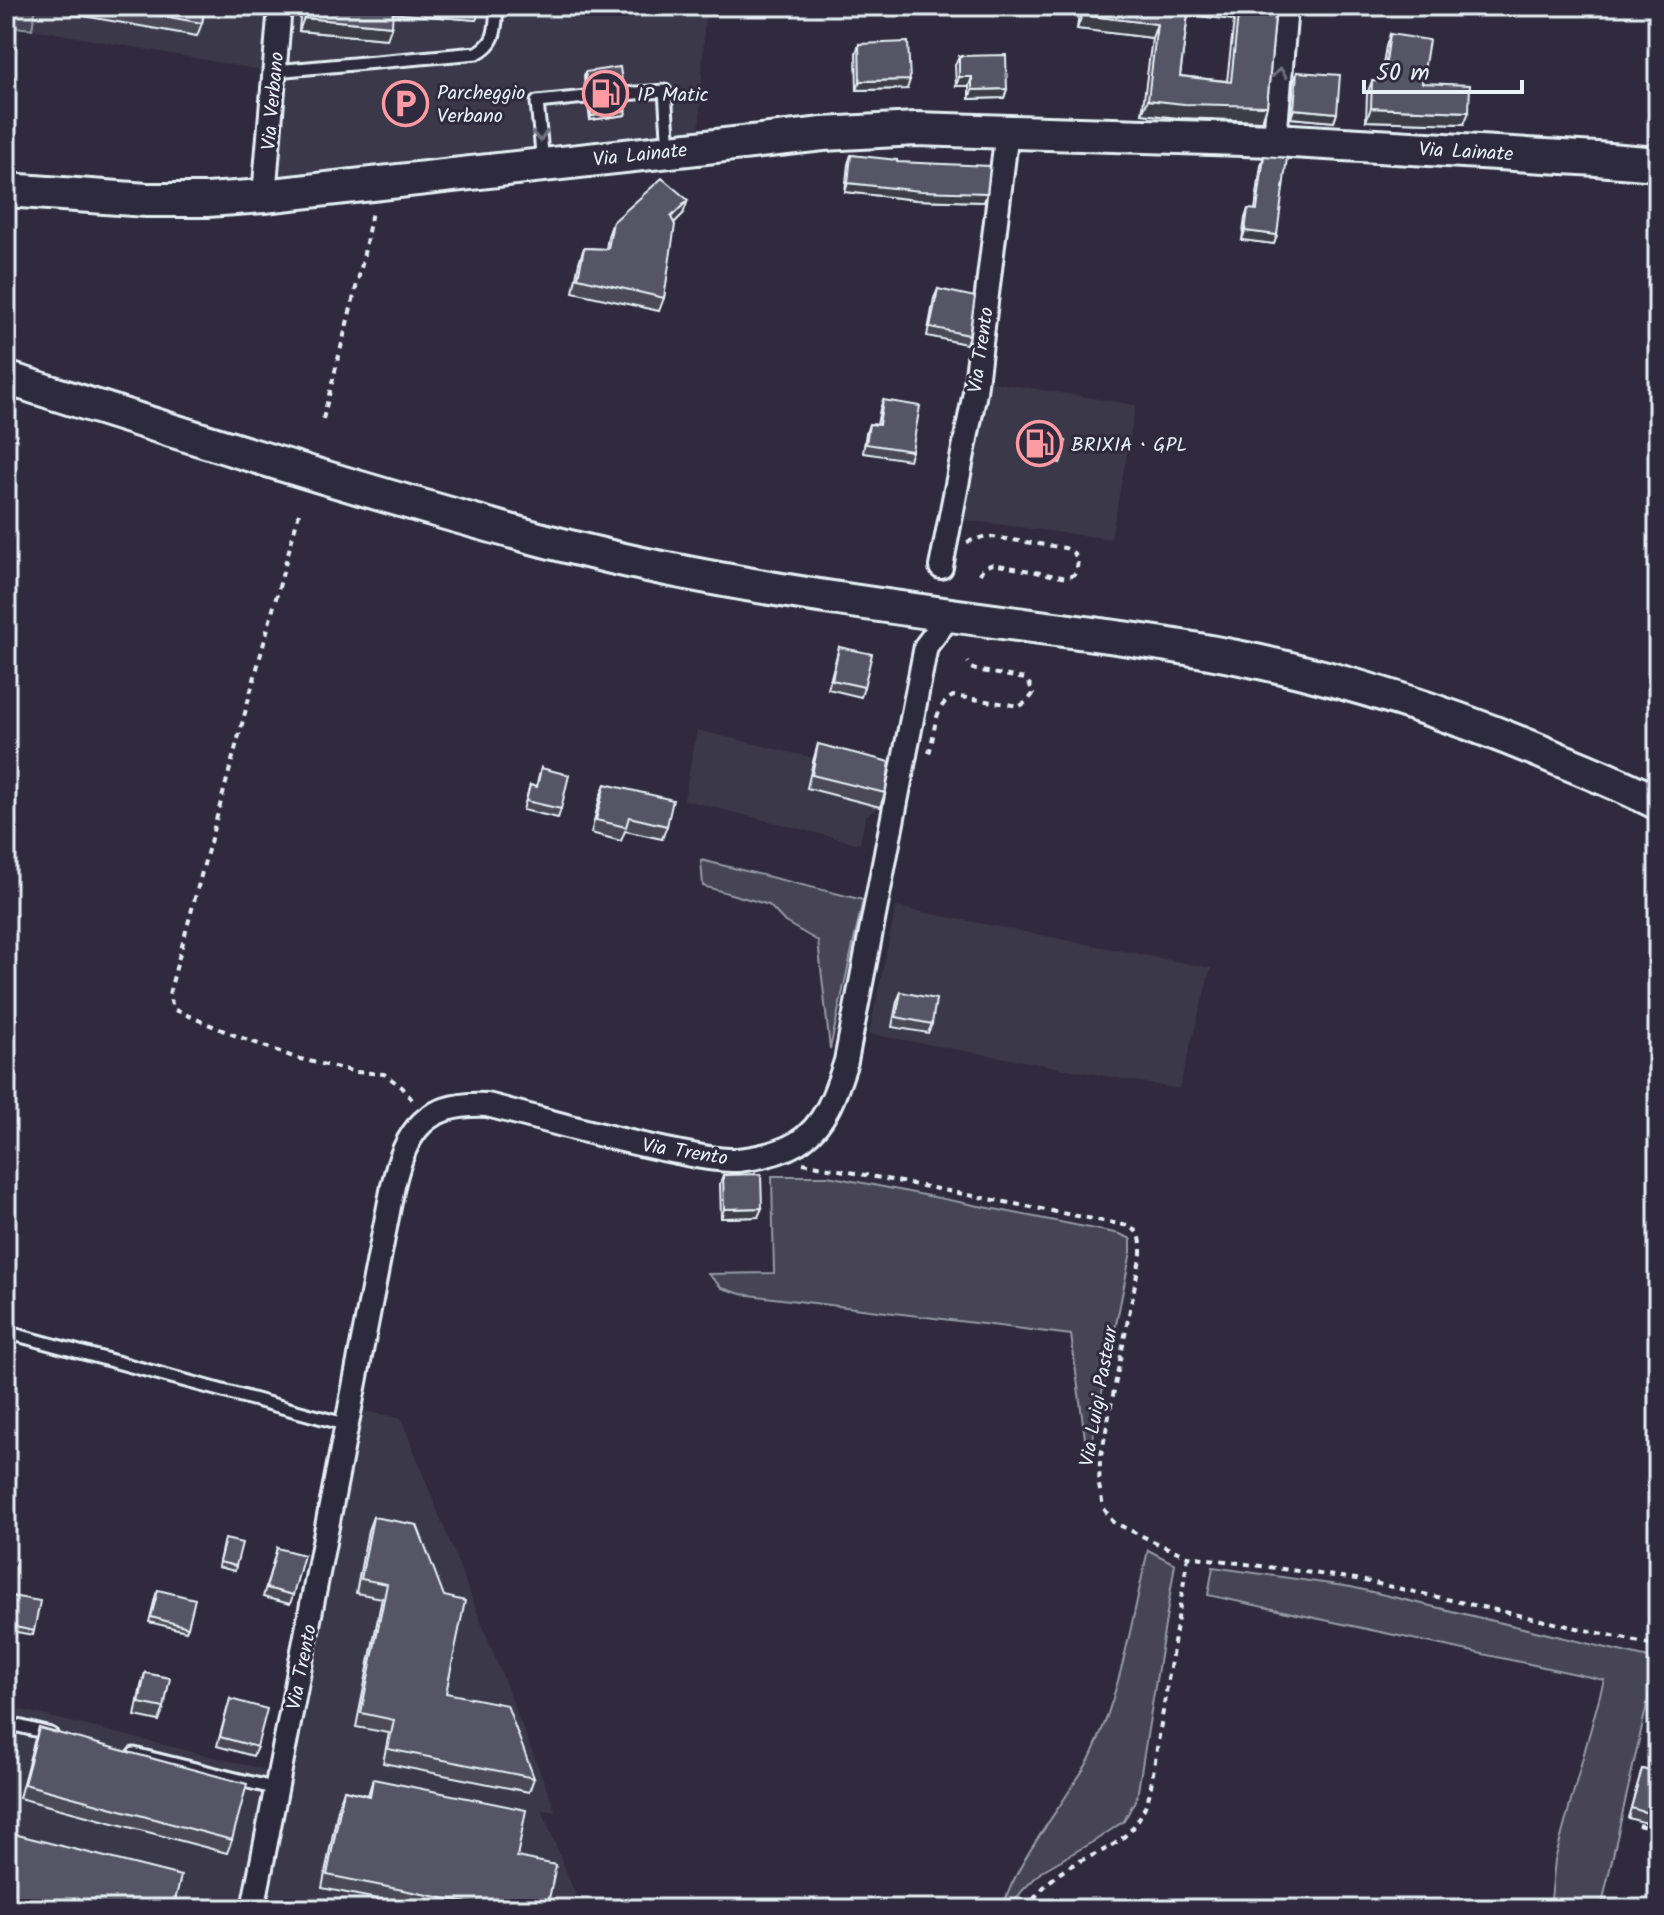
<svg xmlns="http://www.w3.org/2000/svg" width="1664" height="1915" font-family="Kalam,sans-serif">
	<rect width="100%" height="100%" fill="#2f2a3d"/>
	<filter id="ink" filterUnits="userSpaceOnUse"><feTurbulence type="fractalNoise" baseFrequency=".0125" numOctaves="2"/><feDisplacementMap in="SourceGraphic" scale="16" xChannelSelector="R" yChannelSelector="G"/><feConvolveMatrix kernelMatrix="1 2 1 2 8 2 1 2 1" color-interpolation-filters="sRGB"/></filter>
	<g filter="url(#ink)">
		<path fill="#3b3749" d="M 36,6 L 767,6 L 767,13 L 705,16 L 699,138 L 254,183 L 260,70 L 32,29 Z
			M 987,381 L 1136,405 L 1111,539 L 963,520 Z
			M 697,730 L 885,775 L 880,807 L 866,815 L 860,844 L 684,800 Z
			M 896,907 L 1211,968 L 1179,1089 L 869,1034 Z
			M 364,1411 L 401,1418 L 556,1812 L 542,1810 L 581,1909 L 6,1909 L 6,1706 L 292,1776 Z"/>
		<path fill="#464455" stroke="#979aa6" stroke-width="2" d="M 6,6 L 36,6 L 32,29 L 6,26 Z
			M 701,860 L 863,900 L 830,1049 L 818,941 L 785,922 L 769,905 L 703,886 Z
			M 772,1176 L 828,1176 L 1120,1234 L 1131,1239 L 1131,1252 L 1088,1460 L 1071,1335 L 741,1294 L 722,1288 L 708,1274 L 774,1273 Z
			M 1148,1550 L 1175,1564 L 1137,1797 L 1124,1821 L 1096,1840 L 1042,1871 L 1022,1891 L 1010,1909 L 1002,1909 C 1016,1865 1047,1826 1072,1787 C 1078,1777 1086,1767 1091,1756 C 1121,1692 1132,1619 1148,1550 Z
			M 1213,1567 L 1351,1587 L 1657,1660 L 1603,1900 L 1607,1901 L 1605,1909 L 1550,1909 L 1555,1860 L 1604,1680 L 1208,1595 Z"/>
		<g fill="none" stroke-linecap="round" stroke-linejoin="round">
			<defs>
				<path id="service" d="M 275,71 L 477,53 C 498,42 495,27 497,6
					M 622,94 L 665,91 L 669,150
					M 543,163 L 537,102 L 586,97
					M 6,1332 L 348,1425
					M 6,1723 L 51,1734
					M 134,1754 L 277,1789"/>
				<path id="minor" d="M 1275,140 L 1286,6
					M 264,196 L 280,6
					M 941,567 L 975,392 L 1007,131
					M 253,1909 L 393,1186 C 406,1129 426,1102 487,1105 C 550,1121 613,1140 677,1152 C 697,1156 718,1161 738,1160 C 757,1158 780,1153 797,1143 C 826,1125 836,1092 846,1061 L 926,646 L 950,615"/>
				<path id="secondary" d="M 6,190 L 147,200 L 207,200 L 264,196 L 823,134 L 916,129 L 1275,140 L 1597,159 L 1658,164
					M 6,378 C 145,422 285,467 425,507 C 505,530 585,553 667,569 C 785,593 905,609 1024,625 C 1095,634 1166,643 1236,657 C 1346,679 1453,714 1556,758 C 1590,772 1625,786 1658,803"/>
			</defs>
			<use href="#service" stroke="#e8f1f8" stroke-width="17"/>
			<use href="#minor" stroke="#e8f1f8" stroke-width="28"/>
			<use href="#secondary" stroke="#e8f1f8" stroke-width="38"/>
			<path stroke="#e8f1f8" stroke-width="4" stroke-dasharray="6 6" stroke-linecap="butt" d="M 323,419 L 362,264 L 372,211
				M 299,513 L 169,994 L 173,1009 L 229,1033 L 296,1058 L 356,1072 L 384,1074 L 402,1087 L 414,1102
				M 967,542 L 986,536 L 1065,548 C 1078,553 1080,561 1075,574 L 1067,578 L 993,564 L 983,568 L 979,576
				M 929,753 C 936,733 932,708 953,696 L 1020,706 L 1027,702 L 1033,694 L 1030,685 L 1025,679 L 976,670 L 971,668 L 968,662
				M 803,1163 L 1129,1226 C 1142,1234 1141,1240 1141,1254 L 1100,1461 L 1099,1485 L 1103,1507 L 1113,1522 L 1163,1546 L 1188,1556 L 1356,1579 L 1658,1646
				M 1638,1825 L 1658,1830
				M 1027,1909 C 1037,1893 1050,1879 1066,1869 C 1080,1859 1097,1855 1111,1846 C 1132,1834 1144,1814 1150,1792 L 1188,1556"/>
			<use href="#service" stroke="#2f2a3d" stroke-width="11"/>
			<use href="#minor" stroke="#2f2a3d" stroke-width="22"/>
			<use href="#secondary" stroke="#2f2a3d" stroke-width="32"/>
		</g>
		<path fill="#4b4957" stroke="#e8f1f8" stroke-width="2" fill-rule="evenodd" d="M 74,6 L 205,6 L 202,23 L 197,36 L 72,14 Z
			M 301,6 L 481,6 L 476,20 L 393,13 L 387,39 L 299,31 Z
			M 1080,6 L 1276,6 L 1267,106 L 1262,121 L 1179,118 L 1142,114 L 1152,38 L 1077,29 ZM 1188,15 L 1234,20 L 1227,81 L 1180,76 Z
			M 1390,34 L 1422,83 L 1464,124 L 1366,121 L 1367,94 L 1372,81 L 1380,82 L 1386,46 Z
			M 859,44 L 907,89 L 857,90 L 856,53 Z
			M 959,56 L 1007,89 L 1004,98 L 969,99 L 969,86 L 956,86 L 955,65 Z
			M 585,72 L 621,86 L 616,89 L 615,91 L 626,111 L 625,115 L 590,120 L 588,105 L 589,101 L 594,97 L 594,95 L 590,90 L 585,89 L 584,76 Z
			M 1297,72 L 1337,113 L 1334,122 L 1291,118 L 1294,81 Z
			M 851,155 L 897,162 L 984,202 L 917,200 L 845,192 L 848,164 Z
			M 1264,156 L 1277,235 L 1274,244 L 1242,240 L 1245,218 L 1248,209 L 1255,210 L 1261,165 Z
			M 683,214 L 674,223 L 664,298 L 659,311 L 573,292 L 579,262 L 584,248 L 606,249 L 608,236 L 613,222 Z
			M 938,289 L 969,335 L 966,344 L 927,336 L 934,298 Z
			M 883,400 L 912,451 L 909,460 L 863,453 L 866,433 L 869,424 L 877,425 L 880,409 Z
			M 1042,440 L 1062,458 L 1060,463 L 1038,457 Z
			M 839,647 L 864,687 L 861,697 L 828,689 Z
			M 818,744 L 885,793 L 880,807 L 807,788 L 814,758 Z
			M 541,768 L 561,809 L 558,818 L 523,810 L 530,785 L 536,787 Z
			M 605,784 L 667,826 L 662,839 L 625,831 L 621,841 L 591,833 L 600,797 Z
			M 901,992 L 932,1024 L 928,1033 L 892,1027 L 897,1001 Z
			M 723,1175 L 758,1217 L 721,1218 L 720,1184 Z
			M 373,1517 L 446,1693 L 534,1778 L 529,1792 L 383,1763 L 389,1733 L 356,1727 L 382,1598 L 356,1593 L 368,1530 Z
			M 223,1543 L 236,1566 L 235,1571 L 218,1567 Z
			M 277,1548 L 293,1595 L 290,1604 L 263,1597 Z
			M 156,1594 L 188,1627 L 186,1631 L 149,1622 Z
			M 6,1595 L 34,1631 L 33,1635 L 6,1630 Z
			M 145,1673 L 164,1708 L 159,1721 L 135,1716 L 141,1686 Z
			M 230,1699 L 257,1747 L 253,1756 L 217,1746 Z
			M 39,1728 L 232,1840 L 227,1853 L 19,1798 L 34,1742 Z
			M 1642,1769 L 1658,1773 L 1658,1826 L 1628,1818 Z
			M 373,1779 L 517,1857 L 547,1909 L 426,1909 L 322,1888 L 339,1804 L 344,1790 L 368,1795 Z"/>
		<path fill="#3d3c47" stroke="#e8f1f8" stroke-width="2" d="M 391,6 L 470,6 L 481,7 L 476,20 L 389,13 Z
			M 1187,6 L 1239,6 L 1234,20 L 1184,14 Z
			M 1082,15 L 1157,24 L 1152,38 L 1077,29 Z
			M 304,18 L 392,26 L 387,39 L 299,31 Z
			M 959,77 L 972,77 L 969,86 L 956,86 Z
			M 910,80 L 907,89 L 857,90 L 860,81 Z
			M 1007,89 L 1004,98 L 969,99 L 972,90 Z
			M 1148,100 L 1267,106 L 1262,121 L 1179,118 L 1142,114 Z
			M 1371,108 L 1469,112 L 1464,124 L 1366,121 Z
			M 1294,109 L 1337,113 L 1334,122 L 1291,118 Z
			M 626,111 L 625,115 L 590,120 L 591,116 Z
			M 848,183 L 987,193 L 984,202 L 917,200 L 845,192 Z
			M 688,200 L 683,214 L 666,231 L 671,217 Z
			M 1245,231 L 1277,235 L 1274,244 L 1242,240 Z
			M 762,1208 L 758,1217 L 721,1218 L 724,1209 Z"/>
		<path fill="#575565" stroke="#e8f1f8" stroke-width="2" d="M 109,6 L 205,6 L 202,23 Z
			M 305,6 L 393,6 L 392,26 L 304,18 Z
			M 1083,6 L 1189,6 L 1180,76 L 1231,82 L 1239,6 L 1276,6 L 1267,106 L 1184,104 L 1148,100 L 1157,24 L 1082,15 Z
			M 1390,34 L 1429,40 L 1422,83 L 1470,85 L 1469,112 L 1371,108 L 1372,81 L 1383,82 Z
			M 908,42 L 910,80 L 860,81 L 859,44 Z
			M 1006,55 L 1007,89 L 972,90 L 972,77 L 959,77 L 959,56 Z
			M 620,67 L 622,81 L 616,85 L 615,91 L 619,97 L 625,98 L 626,111 L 591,116 L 589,101 L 595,97 L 596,91 L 592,85 L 587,84 L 585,72 Z
			M 1297,72 L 1340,75 L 1337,113 L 1294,109 Z
			M 851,155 L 897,160 L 897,162 L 990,166 L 987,193 L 920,191 L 848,183 Z
			M 1264,156 L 1287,158 L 1277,235 L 1245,231 L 1248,209 L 1257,210 Z
			M 662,178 L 688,200 L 671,217 L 675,225 L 664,298 L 578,278 L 584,248 L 608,249 L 613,222 Z
			M 938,289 L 975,297 L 969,335 L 930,327 Z
			M 883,400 L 920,406 L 912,451 L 866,444 L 869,424 L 879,425 Z
			M 1044,435 L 1066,441 L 1062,458 L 1039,453 Z
			M 839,647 L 872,654 L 864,687 L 832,680 Z
			M 818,744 L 890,762 L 885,793 L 812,775 Z
			M 541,768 L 569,775 L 561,809 L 526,801 L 530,785 L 537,787 Z
			M 605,784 L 673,800 L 667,826 L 629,817 L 626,827 L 596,820 Z
			M 901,992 L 936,999 L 932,1024 L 896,1017 Z
			M 761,1174 L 762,1208 L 724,1209 L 723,1175 Z
			M 373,1517 L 417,1525 L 444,1596 L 465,1601 L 446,1693 L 507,1705 L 534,1778 L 388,1749 L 394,1720 L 361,1713 L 387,1584 L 361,1579 Z
			M 225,1539 L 242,1543 L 236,1566 L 219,1562 Z
			M 277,1548 L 304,1555 L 293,1595 L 266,1588 Z
			M 158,1590 L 195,1599 L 188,1627 L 151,1617 Z
			M 6,1595 L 40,1601 L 34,1631 L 6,1625 Z
			M 145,1673 L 170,1678 L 164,1708 L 139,1703 Z
			M 230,1699 L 267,1709 L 257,1747 L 220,1737 Z
			M 39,1728 L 247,1784 L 232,1840 L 24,1784 Z
			M 1642,1769 L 1658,1773 L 1658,1816 L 1631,1808 Z
			M 373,1779 L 526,1810 L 517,1857 L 556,1865 L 547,1909 L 498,1909 L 327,1875 L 344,1790 L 370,1796 Z
			M 6,1832 L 181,1876 L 173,1909 L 6,1909 Z"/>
		<defs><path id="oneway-chevron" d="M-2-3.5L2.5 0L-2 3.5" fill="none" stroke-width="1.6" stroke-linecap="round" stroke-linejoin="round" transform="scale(2)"/></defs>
		<g stroke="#70707e">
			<use href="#oneway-chevron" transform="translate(1280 73) rotate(-85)"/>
			<use href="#oneway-chevron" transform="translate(540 136) rotate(85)"/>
		</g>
	</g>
	<defs>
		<symbol id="fuel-ring" viewBox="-11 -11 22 22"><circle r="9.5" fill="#2f2a3d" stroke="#ff9aa2" stroke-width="1.5"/><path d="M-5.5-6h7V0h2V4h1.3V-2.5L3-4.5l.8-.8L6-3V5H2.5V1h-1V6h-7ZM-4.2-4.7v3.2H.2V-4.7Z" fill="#ff9aa2"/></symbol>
		<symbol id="parking-ring" viewBox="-11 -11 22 22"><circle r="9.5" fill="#2f2a3d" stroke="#ff9aa2" stroke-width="1.5"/><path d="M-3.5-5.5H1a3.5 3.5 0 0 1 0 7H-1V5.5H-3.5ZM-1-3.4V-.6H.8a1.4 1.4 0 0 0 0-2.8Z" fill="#ff9aa2"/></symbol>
	</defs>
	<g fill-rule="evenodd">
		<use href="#fuel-ring" x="580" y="68" width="51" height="51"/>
		<use href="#parking-ring" x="380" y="78" width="51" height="51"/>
		<use href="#fuel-ring" x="1014" y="418" width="51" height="51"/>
	</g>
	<g text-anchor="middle" stroke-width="6" stroke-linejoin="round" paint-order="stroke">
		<g font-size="20" fill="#e8f1f8" stroke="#2f2a3d" text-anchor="start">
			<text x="437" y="99">Parcheggio<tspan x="437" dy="23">Verbano</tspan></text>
			<text x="637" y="101">IP Matic</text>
			<text x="1071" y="451">BRIXIA • GPL</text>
		</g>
		<g font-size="20" fill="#e8f1f8" stroke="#2f2a3d">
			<text transform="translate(272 101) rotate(-85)" y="7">Via Verbano</text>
			<text transform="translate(1466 151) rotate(3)" y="7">Via Lainate</text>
			<text transform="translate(640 154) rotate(-6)" y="7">Via Lainate</text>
			<text transform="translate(980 350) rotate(-82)" y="7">Via Trento</text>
			<text transform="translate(685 1151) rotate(9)" y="7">Via Trento</text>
			<text transform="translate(1098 1396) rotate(-80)" y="7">Via Luigi Pasteur</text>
			<text transform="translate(301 1667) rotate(-79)" y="7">Via Trento</text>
		</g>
	</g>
	<rect width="1664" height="1915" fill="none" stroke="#2f2a3d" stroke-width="32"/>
	<rect x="16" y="16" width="1632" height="1883" fill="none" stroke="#e8f1f8" stroke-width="3" filter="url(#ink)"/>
	<path d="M1364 80v12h158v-12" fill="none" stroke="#e8f1f8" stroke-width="4"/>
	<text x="1376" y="80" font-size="24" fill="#e8f1f8" stroke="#2f2a3d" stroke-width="6" paint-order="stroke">50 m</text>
</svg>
